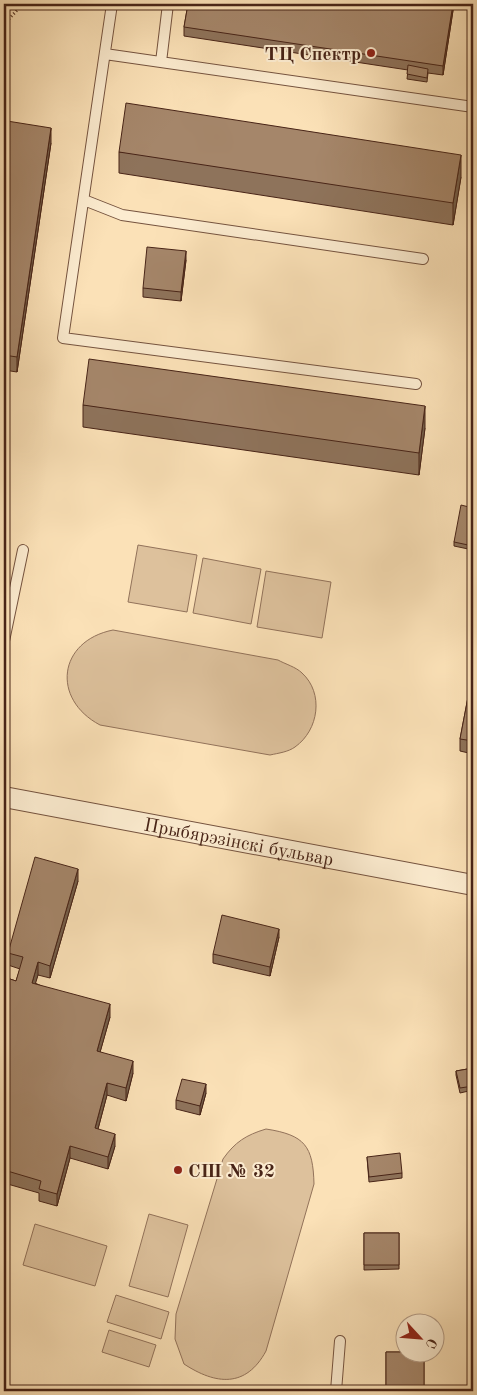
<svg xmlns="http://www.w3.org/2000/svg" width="477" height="1395" font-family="'Old Standard TT',serif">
	<rect width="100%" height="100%" fill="#fbe1b7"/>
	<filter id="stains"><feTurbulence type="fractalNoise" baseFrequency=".004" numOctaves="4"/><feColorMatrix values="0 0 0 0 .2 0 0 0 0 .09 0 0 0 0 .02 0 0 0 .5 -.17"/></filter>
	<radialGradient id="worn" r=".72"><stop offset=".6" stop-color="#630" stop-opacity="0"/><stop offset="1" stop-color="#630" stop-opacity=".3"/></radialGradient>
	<path fill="#ddc19c" stroke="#92725a" d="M 138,545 L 197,555 L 187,612 L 128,602 Z
		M 203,558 L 261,569 L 251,624 L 193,613 Z
		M 266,571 L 331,582 L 322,638 L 257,627 Z
		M 113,630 L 278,660 C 285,664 296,667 302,673 C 324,693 319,730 295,747 C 288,752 279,753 270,755 L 100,725 C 51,699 58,641 113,630 Z
		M 266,1129 C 305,1135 313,1146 314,1184 L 266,1351 C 246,1388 216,1385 184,1364 L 175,1339 L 176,1314 L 223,1159 C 235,1142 246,1135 266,1129 Z
		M 149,1214 L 188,1225 L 168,1297 L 129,1286 Z
		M 35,1224 L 107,1246 L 95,1286 L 23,1265 Z
		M 116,1295 L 169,1312 L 161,1339 L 107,1322 Z
		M 109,1330 L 156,1345 L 149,1367 L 102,1352 Z"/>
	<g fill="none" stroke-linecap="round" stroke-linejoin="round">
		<defs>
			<path id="service" d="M 112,4 L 63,338 L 416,384
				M 105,54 L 473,107
				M 161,62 L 168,4
				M 84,200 L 122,215 L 423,259
				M 4,641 L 23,550
				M 336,1391 L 340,1341"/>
			<g id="minor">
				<path id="s1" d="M 4,797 L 473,885"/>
			</g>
		</defs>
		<use href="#service" stroke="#75533f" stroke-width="12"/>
		<use href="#minor" stroke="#75533f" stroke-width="22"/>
		<path stroke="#482417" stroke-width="3" stroke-dasharray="1 2.5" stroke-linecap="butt" d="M 4,24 L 23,4"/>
		<use href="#service" stroke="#fcecd0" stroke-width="10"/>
		<use href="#minor" stroke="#fcecd0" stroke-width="20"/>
	</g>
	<path fill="#8e735b" stroke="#482417" d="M 188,4 L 454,4 L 443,75 L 428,73 L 427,82 L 407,79 L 408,70 L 184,36 L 184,27 Z
		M 51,143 L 17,372 L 4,370 L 4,145 Z
		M 119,152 L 461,177 L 453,225 L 119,173 Z
		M 186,260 L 181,301 L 143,297 L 143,288 Z
		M 83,405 L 425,428 L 419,475 L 83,427 Z
		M 473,508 L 473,550 L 454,546 L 454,542 Z
		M 473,671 L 473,754 L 460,751 L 460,739 Z
		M 78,881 L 50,978 L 38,975 L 35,983 L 110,1017 L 100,1052 L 133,1073 L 126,1101 L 107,1095 L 98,1129 L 115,1146 L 108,1169 L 70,1158 L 57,1206 L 39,1201 L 39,1193 L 4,1183 L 4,977 L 16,981 L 20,969 L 8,965 L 8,953 Z
		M 279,937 L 270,976 L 213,963 L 213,954 Z
		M 473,1068 L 473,1090 L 460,1093 L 456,1075 L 456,1071 Z
		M 206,1093 L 200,1115 L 176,1109 L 176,1100 Z
		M 367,1157 L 402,1173 L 402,1178 L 369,1182 Z
		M 364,1233 L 399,1233 L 399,1269 L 364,1270 Z
		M 386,1352 L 424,1352 L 424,1391 L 386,1390 Z"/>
	<path fill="#745e4a" stroke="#482417" d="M 453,4 L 454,4 L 443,75 L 443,66 Z
		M 51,128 L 51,143 L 17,372 L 17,357 Z
		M 461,155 L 461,177 L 453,225 L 453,203 Z
		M 186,251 L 186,260 L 181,301 L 181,292 Z
		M 425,406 L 425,428 L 419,475 L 419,453 Z
		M 78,869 L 78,881 L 50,978 L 50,966 Z
		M 279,929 L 279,937 L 270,976 L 270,967 Z
		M 38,962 L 38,975 L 32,995 L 32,983 Z
		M 110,1004 L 110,1017 L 97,1063 L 97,1051 Z
		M 133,1061 L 133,1073 L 126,1101 L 126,1088 Z
		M 107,1083 L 107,1095 L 95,1140 L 95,1128 Z
		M 206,1084 L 206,1093 L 200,1115 L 200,1106 Z
		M 115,1134 L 115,1146 L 108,1169 L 108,1157 Z
		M 70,1146 L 70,1158 L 57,1206 L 57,1194 Z"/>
	<path fill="#a5866a" stroke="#482417" d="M 188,4 L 453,4 L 443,66 L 184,27 Z
		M 408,65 L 428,69 L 427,78 L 407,74 Z
		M 126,103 L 461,155 L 453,203 L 119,152 Z
		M 7,121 L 51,128 L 17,357 L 4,355 L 4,145 Z
		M 147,247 L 186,251 L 181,292 L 143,288 Z
		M 89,359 L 425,406 L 419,453 L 83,405 Z
		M 461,505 L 473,508 L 473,546 L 454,542 Z
		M 473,671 L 473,741 L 460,739 Z
		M 35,857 L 78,869 L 50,966 L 38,962 L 32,983 L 110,1004 L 97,1051 L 133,1061 L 126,1088 L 107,1083 L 95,1128 L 115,1134 L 108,1157 L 70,1146 L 57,1194 L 39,1189 L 41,1181 L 4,1170 L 4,977 L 16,981 L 23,957 L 8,953 Z
		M 222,915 L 279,929 L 270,967 L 213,954 Z
		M 473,1068 L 473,1086 L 460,1088 L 456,1071 Z
		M 182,1079 L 206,1084 L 200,1106 L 176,1100 Z
		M 400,1153 L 402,1173 L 369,1177 L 367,1157 Z
		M 364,1233 L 399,1233 L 399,1265 L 364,1265 Z
		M 386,1352 L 424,1352 L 424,1386 L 386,1386 Z"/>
	<g fill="#8f2418" stroke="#fcecd0" stroke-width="2">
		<circle cx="371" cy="53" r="5"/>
		<circle cx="178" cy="1170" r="5"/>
	</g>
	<g text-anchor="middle" stroke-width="4" stroke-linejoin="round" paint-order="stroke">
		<g font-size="19" font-weight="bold" fill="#482417" stroke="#fcecd0" text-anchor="end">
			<text x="361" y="60">ТЦ Спектр</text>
			<text x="188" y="1177" text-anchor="start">СШ № 32</text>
		</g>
		<g font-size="19" fill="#482417" stroke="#fcecd0">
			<text dy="7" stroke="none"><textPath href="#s1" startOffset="239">Прыбярэзінскі бульвар</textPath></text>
		</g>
	</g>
	<rect width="477" height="1395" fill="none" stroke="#fbe1b7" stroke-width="20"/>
	<rect x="5" y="5" width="467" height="1385" fill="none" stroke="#482417" stroke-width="2.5"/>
	<rect x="10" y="10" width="457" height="1375" fill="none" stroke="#482417"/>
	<g transform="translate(420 1338) rotate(116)"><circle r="24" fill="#fcecd0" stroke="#b49c86"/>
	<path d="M0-4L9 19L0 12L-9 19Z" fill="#8f2418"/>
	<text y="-8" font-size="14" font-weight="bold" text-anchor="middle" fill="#482417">С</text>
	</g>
	<rect width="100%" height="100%" filter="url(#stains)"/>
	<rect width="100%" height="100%" fill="url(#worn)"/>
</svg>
